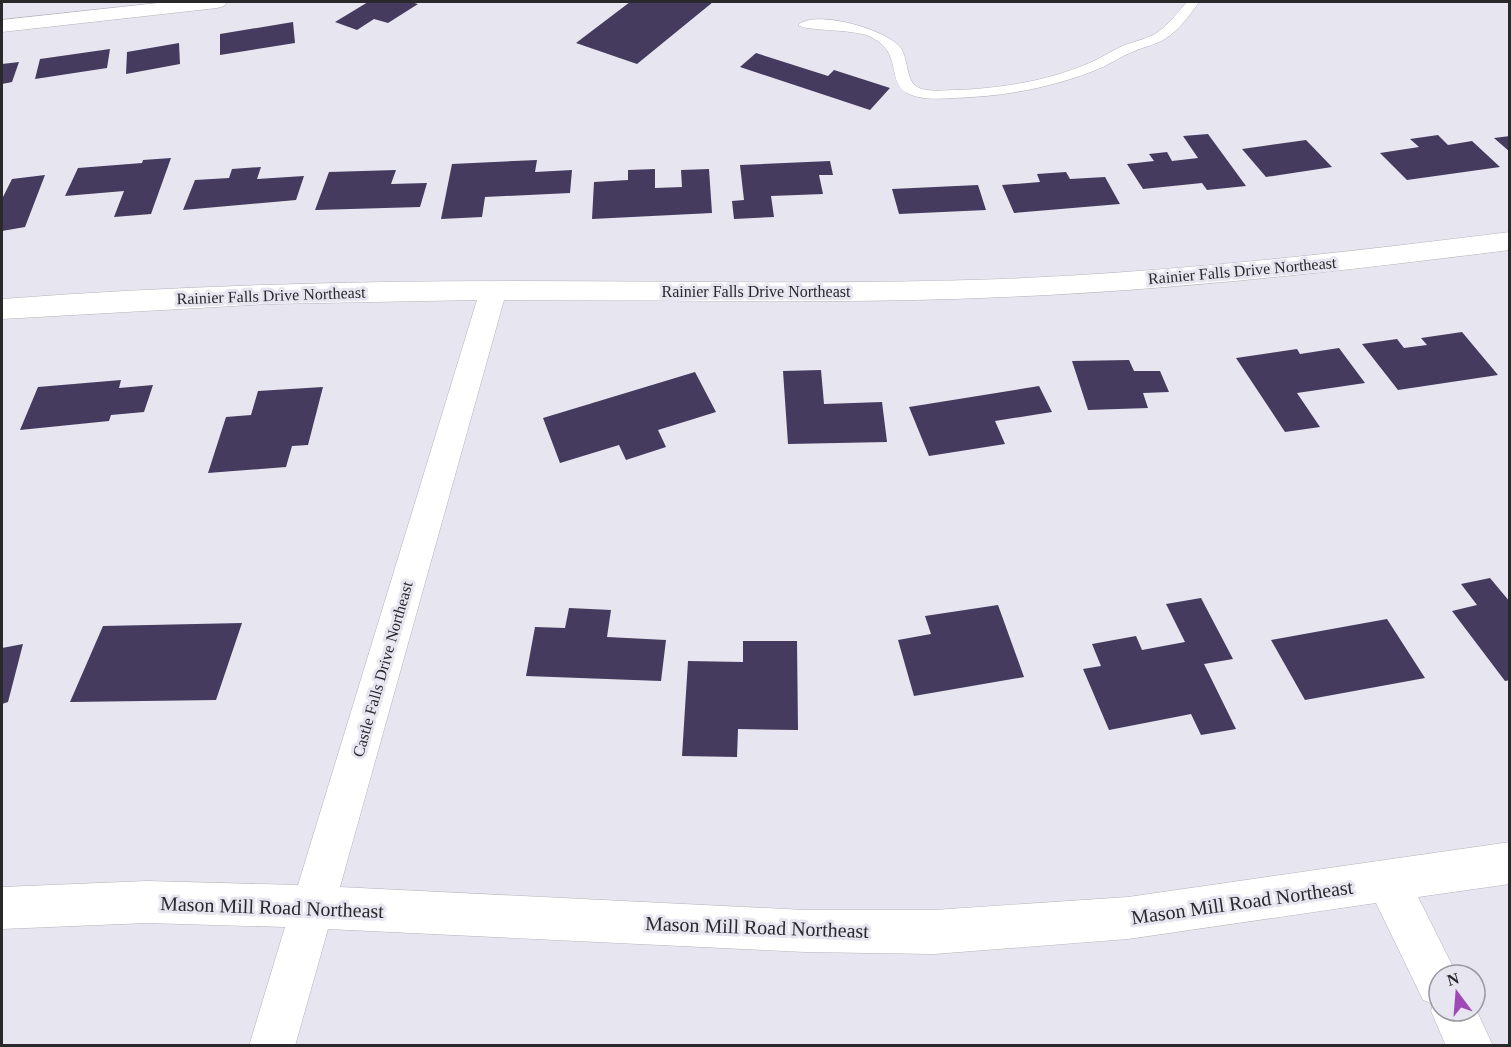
<svg xmlns="http://www.w3.org/2000/svg" width="1511" height="1047" font-family="'Times New Roman',serif">
	<rect width="100%" height="100%" fill="#e7e5ef"/>
	<path fill="#443b5e" d="M 368,2 L 411,2 L 418,4 L 388,23 L 374,19 L 357,30 L 335,22 Z
		M 630,2 L 713,2 L 637,64 L 576,43 Z
		M 293,22 L 295,43 L 220,55 L 220,34 Z
		M 179,43 L 180,64 L 126,74 L 127,52 Z
		M 110,49 L 107,68 L 35,79 L 40,59 Z
		M 756,53 L 828,76 L 834,70 L 890,88 L 870,110 L 740,67 Z
		M 19,62 L 12,82 L 2,84 L 2,64 Z
		M 1208,134 L 1246,186 L 1207,190 L 1202,183 L 1143,189 L 1127,164 L 1154,161 L 1149,154 L 1167,152 L 1172,161 L 1198,158 L 1183,136 Z
		M 1438,135 L 1448,145 L 1472,141 L 1500,167 L 1407,180 L 1380,153 L 1419,147 L 1410,139 Z
		M 1510,136 L 1510,152 L 1494,138 Z
		M 1306,140 L 1332,167 L 1266,177 L 1242,149 Z
		M 171,158 L 151,214 L 114,217 L 124,191 L 65,196 L 78,168 L 142,163 L 143,160 Z
		M 537,160 L 535,172 L 572,170 L 570,193 L 485,197 L 482,217 L 441,219 L 452,164 Z
		M 830,161 L 833,175 L 819,175 L 823,194 L 771,196 L 774,217 L 734,219 L 732,201 L 744,200 L 740,165 Z
		M 261,167 L 257,179 L 304,176 L 296,200 L 183,210 L 195,180 L 229,178 L 232,169 Z
		M 655,169 L 655,188 L 682,187 L 681,170 L 709,169 L 712,213 L 592,219 L 594,182 L 628,180 L 628,170 Z
		M 396,170 L 391,184 L 427,183 L 420,207 L 315,210 L 329,172 Z
		M 1066,172 L 1070,179 L 1105,177 L 1120,204 L 1014,213 L 1002,185 L 1040,182 L 1037,174 Z
		M 45,175 L 25,227 L 2,231 L 2,199 L 12,179 Z
		M 978,185 L 986,210 L 899,214 L 892,189 Z
		M 1462,332 L 1498,375 L 1398,390 L 1362,344 L 1397,339 L 1404,348 L 1427,345 L 1421,338 Z
		M 1339,348 L 1365,383 L 1297,393 L 1320,427 L 1285,432 L 1236,358 L 1297,349 L 1300,354 Z
		M 1129,360 L 1134,371 L 1160,371 L 1169,392 L 1143,393 L 1148,408 L 1088,410 L 1072,361 Z
		M 821,370 L 824,404 L 882,402 L 887,442 L 788,444 L 783,371 Z
		M 695,372 L 716,412 L 658,430 L 666,447 L 626,460 L 619,445 L 560,463 L 543,418 Z
		M 121,380 L 119,388 L 153,385 L 144,412 L 111,415 L 109,421 L 20,430 L 38,387 Z
		M 1039,386 L 1052,412 L 995,421 L 1005,444 L 929,456 L 909,407 Z
		M 323,387 L 308,445 L 292,446 L 286,467 L 208,473 L 226,417 L 251,415 L 258,391 Z
		M 1490,578 L 1510,602 L 1510,680 L 1505,681 L 1452,611 L 1477,605 L 1461,584 Z
		M 1201,598 L 1233,659 L 1204,664 L 1236,729 L 1201,735 L 1191,714 L 1109,730 L 1083,669 L 1101,666 L 1092,644 L 1136,636 L 1142,650 L 1185,642 L 1166,604 Z
		M 998,605 L 1024,677 L 914,696 L 898,640 L 931,634 L 925,616 Z
		M 569,608 L 611,610 L 607,637 L 666,640 L 661,681 L 526,676 L 535,627 L 565,628 Z
		M 1387,619 L 1425,678 L 1305,700 L 1271,640 Z
		M 242,623 L 216,700 L 70,702 L 103,626 Z
		M 743,641 L 797,641 L 798,730 L 738,729 L 737,757 L 682,756 L 688,661 L 743,662 Z
		M 23,644 L 8,702 L 2,704 L 2,648 Z"/>
	<g fill="none" stroke-linecap="round" stroke-linejoin="round">
		<defs>
			<path id="lane" d="M 1187,2 L 1199,2 C 1190,15 1179,30 1165,39 C 1155,45 1143,47 1132,52 C 1122,56 1113,62 1103,67 C 1056,87 1004,97 952,98 C 937,99 921,100 907,93 C 886,82 904,52 869,36 C 853,29 804,31 798,25 C 814,9 886,29 900,47 C 910,60 904,84 922,89 C 933,92 947,90 958,90 C 1005,88 1053,80 1096,60 C 1104,56 1112,51 1120,47 C 1131,42 1144,40 1155,34 C 1168,26 1177,13 1187,2 Z"/>
			<path id="street" d="M 167,2 L 227,2 L 224,6 L 217,8 L 2,32 L 2,20 Z
				M 1510,232 L 1510,250 C 1342,271 1174,290 1006,297 C 839,305 671,299 504,300 L 340,887 L 805,910 L 934,910 L 1128,897 L 1510,842 L 1510,884 L 1418,897 L 1457,975 L 1439,975 L 1439,1011 L 1475,1011 L 1475,1007 L 1493,1046 L 1446,1046 L 1431,1011 L 1433,1004 L 1423,1000 L 1376,903 L 1128,939 L 934,954 L 805,952 L 328,929 L 295,1046 L 249,1046 L 285,927 L 147,923 L 2,929 L 2,887 L 147,881 L 298,885 L 477,300 L 269,304 L 2,319 L 2,299 C 173,286 345,281 517,281 C 679,281 841,285 1003,279 C 1173,272 1341,253 1510,232 Z"/>
		</defs>
		<use href="#lane" stroke="#b3b2bb" stroke-width="1"/>
		<use href="#street" stroke="#b3b2bb" stroke-width="1"/>
		<use href="#lane" fill="#fff" fill-rule="evenodd"/>
		<use href="#street" fill="#fff" fill-rule="evenodd"/>
	</g>
	<g text-anchor="middle" stroke-width="6" stroke-linejoin="round" paint-order="stroke">
		<g font-size="16" fill="#29292c" stroke="#e7e5ef">
			<text transform="translate(1242 270) rotate(-5)" y="6">Rainier Falls Drive Northeast</text>
			<text x="756" y="297">Rainier Falls Drive Northeast</text>
			<text transform="translate(271 295) rotate(-2)" y="6">Rainier Falls Drive Northeast</text>
			<text transform="translate(382 669) rotate(-74)" y="6">Castle Falls Drive Northeast</text>
		</g>
		<g font-size="20" fill="#29292c" stroke="#e7e5ef">
			<text transform="translate(1242 902) rotate(-8)" y="7">Mason Mill Road Northeast</text>
			<text transform="translate(272 907) rotate(2)" y="7">Mason Mill Road Northeast</text>
			<text transform="translate(757 927) rotate(2)" y="7">Mason Mill Road Northeast</text>
		</g>
	</g>
	<rect width="1511" height="1047" fill="none" stroke="#29292c" stroke-width="6"/>
	<g transform="translate(1457 993) rotate(344)"><circle r="28" fill="#e7e5ef" stroke="#9b9aa1" stroke-width="1.5"/>
	<path d="M0-4.5L10 22L0 15L-10 22Z" fill="#9f49b7"/>
	<text y="-9" font-size="16" font-weight="bold" text-anchor="middle" fill="#29292c">N</text>
	</g>
</svg>
